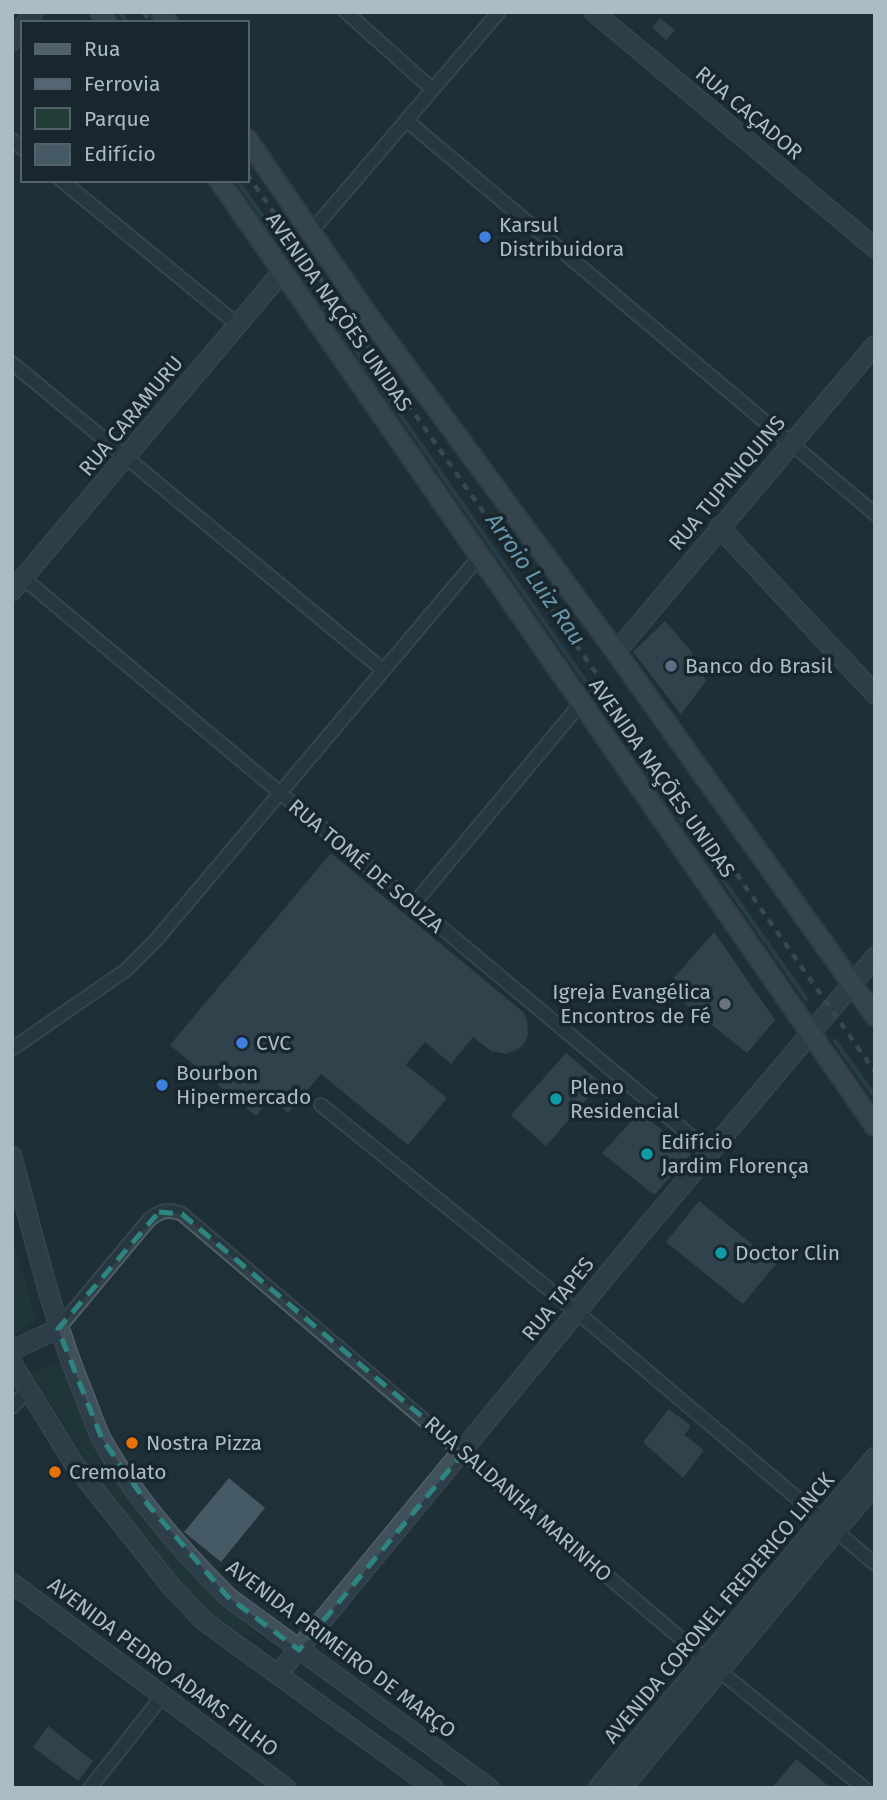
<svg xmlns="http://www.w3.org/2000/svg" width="887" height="1800" font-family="'Fira Sans',sans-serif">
	<rect width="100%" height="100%" fill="#1f3039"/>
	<path fill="#223c38" d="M 12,1235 L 36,1320 L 12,1336 Z
		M 62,1360 L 147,1517 L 226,1607 L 267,1642 C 253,1636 234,1632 222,1623 C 140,1559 87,1458 31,1373 Z"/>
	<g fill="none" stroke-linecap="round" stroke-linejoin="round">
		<path stroke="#2f4e5f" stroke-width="4.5" d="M 120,12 L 127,23
			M 237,180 L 806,999
			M 835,1041 L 875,1097"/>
	</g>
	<path fill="#465a65" d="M 660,18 L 675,30 L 666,40 L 652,27 Z
		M 665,621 L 690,650 L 706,681 L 681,714 L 633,652 Z
		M 331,853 L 523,1012 L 527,1019 L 528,1035 L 525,1042 L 520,1048 L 506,1054 L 491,1051 L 473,1037 L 451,1064 L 425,1042 L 406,1065 L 447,1098 L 408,1145 L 321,1074 L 288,1113 L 271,1098 L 256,1116 L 170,1045 Z
		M 714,932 L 775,1020 L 747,1053 L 665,988 Z
		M 566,1053 L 601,1083 L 546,1146 L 511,1115 Z
		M 640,1112 L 691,1154 L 654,1195 L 602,1153 Z
		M 699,1201 L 776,1264 L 743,1304 L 666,1242 Z
		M 669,1409 L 691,1426 L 684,1435 L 704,1450 L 683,1478 L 643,1442 Z
		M 229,1478 L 265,1508 L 221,1562 L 184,1532 Z
		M 48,1726 L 93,1761 L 78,1781 L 33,1747 Z
		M 796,1759 L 831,1788 L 772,1788 Z"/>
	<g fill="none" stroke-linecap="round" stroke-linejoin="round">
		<defs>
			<path id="street" d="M 346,12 L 432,89
				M 406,120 L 875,514
				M 12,140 L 23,149
				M 61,180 L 238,325
				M 310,233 L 499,12
				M 12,363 L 383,670
				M 23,578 L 710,1152
				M 413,905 L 582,702
				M 12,1049 L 126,970 L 156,940 L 480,556
				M 321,1105 L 577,1312 L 875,1564
				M 58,1329 L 149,1220 C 160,1211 168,1208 182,1214 L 706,1660 L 864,1788
				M 12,1407 L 29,1389
				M 90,1788 L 164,1694"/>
			<path id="secondary" d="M 594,12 L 875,248
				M 26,23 L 34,12
				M 12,41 L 23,27
				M 719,527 L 875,694
				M 12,591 L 283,271
				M 616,652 L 875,345
				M 12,1156 C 34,1237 52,1318 84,1395 C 90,1410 95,1426 102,1440 C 134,1497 182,1551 228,1597 L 489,1788
				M 12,1350 L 58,1329
				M 12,1363 L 75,1465 L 170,1585 L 204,1621 L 434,1788
				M 12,1583 L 286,1788
				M 279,1673 L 640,1235 L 875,957
				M 598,1788 L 875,1457
				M 622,1788 L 875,1484"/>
			<path id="primary" d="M 100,12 L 107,23
				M 161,12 L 168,23
				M 247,139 L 365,311 L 616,652 L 875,1016
				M 219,180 L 875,1126"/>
		</defs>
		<use href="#street" stroke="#505f67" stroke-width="16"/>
		<use href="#secondary" stroke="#505f67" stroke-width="21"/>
		<use href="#primary" stroke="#3f4d56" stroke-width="23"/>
		<use href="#street" stroke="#324149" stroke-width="12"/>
		<use href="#secondary" stroke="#40515c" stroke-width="18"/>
		<use href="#primary" stroke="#506069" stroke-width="19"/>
		<path stroke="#546671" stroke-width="4.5" stroke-dasharray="7 7" stroke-linecap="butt" d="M 144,12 L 151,23
			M 247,174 L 875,1072"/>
	</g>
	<path d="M0 0H887V1800H0ZM 159,1212 L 182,1214 L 464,1452 L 299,1650 L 228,1597 L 149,1506 L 102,1439 L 58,1329 Z" fill="#1f3039" fill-opacity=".55" fill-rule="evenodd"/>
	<path fill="none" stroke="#2e8480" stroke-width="5" stroke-dasharray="14 9" stroke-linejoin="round" d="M 159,1212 L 182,1214 L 464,1452 L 299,1650 L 228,1597 L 149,1506 L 102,1439 L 58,1329 Z"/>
	<g fill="#3f7fe0" stroke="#18262d" stroke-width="2.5">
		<circle cx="485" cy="237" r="7"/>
		<circle cx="242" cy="1043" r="7"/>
		<circle cx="162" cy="1085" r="7"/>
	</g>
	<circle fill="#5c6f8a" stroke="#18262d" stroke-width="2.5" cx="671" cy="666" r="7"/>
	<circle fill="#6b7280" stroke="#18262d" stroke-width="2.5" cx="725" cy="1004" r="7"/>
	<g fill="#0f9aa8" stroke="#18262d" stroke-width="2.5">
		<circle cx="556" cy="1099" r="7"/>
		<circle cx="647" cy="1154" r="7"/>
		<circle cx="721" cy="1253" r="7"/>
	</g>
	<g fill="#e8710a" stroke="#18262d" stroke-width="2.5">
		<circle cx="132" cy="1443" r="7"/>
		<circle cx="55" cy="1472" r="7"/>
	</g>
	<g text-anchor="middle" stroke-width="7" stroke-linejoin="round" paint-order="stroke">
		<g font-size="21" fill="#acbcc6" stroke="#18262d">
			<text transform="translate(749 113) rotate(40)" y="7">RUA CAÇADOR</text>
			<text transform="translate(339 312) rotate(55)" y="7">AVENIDA NAÇÕES UNIDAS</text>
			<text transform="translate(131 416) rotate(-50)" y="7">RUA CARAMURU</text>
			<text transform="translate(727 483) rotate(-50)" y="7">RUA TUPINIQUINS</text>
			<text transform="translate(662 778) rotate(55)" y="7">AVENIDA NAÇÕES UNIDAS</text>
			<text transform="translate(366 866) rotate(40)" y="7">RUA TOMÉ DE SOUZA</text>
			<text transform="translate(558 1299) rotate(-51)" y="7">RUA TAPES</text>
			<text transform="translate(518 1499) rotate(41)" y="7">RUA SALDANHA MARINHO</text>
			<text transform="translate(719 1608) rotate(-50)" y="7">AVENIDA CORONEL FREDERICO LINCK</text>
			<text transform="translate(341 1649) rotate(37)" y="7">AVENIDA PRIMEIRO DE MARÇO</text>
			<text transform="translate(163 1667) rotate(37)" y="7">AVENIDA PEDRO ADAMS FILHO</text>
		</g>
		<g font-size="21" fill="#acbcc6" stroke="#18262d" text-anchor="start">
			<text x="499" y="232">Karsul<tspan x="499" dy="24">Distribuidora</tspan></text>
			<text x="685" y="673">Banco do Brasil</text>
			<text x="711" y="999" text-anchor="end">Igreja Evangélica<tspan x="711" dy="24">Encontros de Fé</tspan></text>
			<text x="256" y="1050">CVC</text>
			<text x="176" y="1080">Bourbon<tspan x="176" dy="24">Hipermercado</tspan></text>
			<text x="570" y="1094">Pleno<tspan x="570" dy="24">Residencial</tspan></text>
			<text x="661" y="1149">Edifício<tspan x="661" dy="24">Jardim Florença</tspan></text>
			<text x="735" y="1260">Doctor Clin</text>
			<text x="146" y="1450">Nostra Pizza</text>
			<text x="69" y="1479">Cremolato</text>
		</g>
		<g font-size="23" font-style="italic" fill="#6a96ac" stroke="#18262d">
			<text transform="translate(536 579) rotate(55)" y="8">Arroio Luiz Rau</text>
		</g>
	</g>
	<rect width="887" height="1800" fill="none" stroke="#acbcc6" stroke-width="28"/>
	<rect x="21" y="21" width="228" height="161" fill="#18262d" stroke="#53626a" stroke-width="2"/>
	<rect x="35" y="44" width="35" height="10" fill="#506069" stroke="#53626a" stroke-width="2"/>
	<text x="84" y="56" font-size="21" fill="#acbcc6">Rua</text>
	<rect x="35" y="79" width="35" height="10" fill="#546671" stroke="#53626a" stroke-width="2"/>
	<text x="84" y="91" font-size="21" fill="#acbcc6">Ferrovia</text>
	<rect x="35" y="108" width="35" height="21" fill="#223c38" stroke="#53626a" stroke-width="2"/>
	<text x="84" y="126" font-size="21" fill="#acbcc6">Parque</text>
	<rect x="35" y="144" width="35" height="21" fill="#465a65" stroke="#53626a" stroke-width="2"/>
	<text x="84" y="161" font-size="21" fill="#acbcc6">Edifício</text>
</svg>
